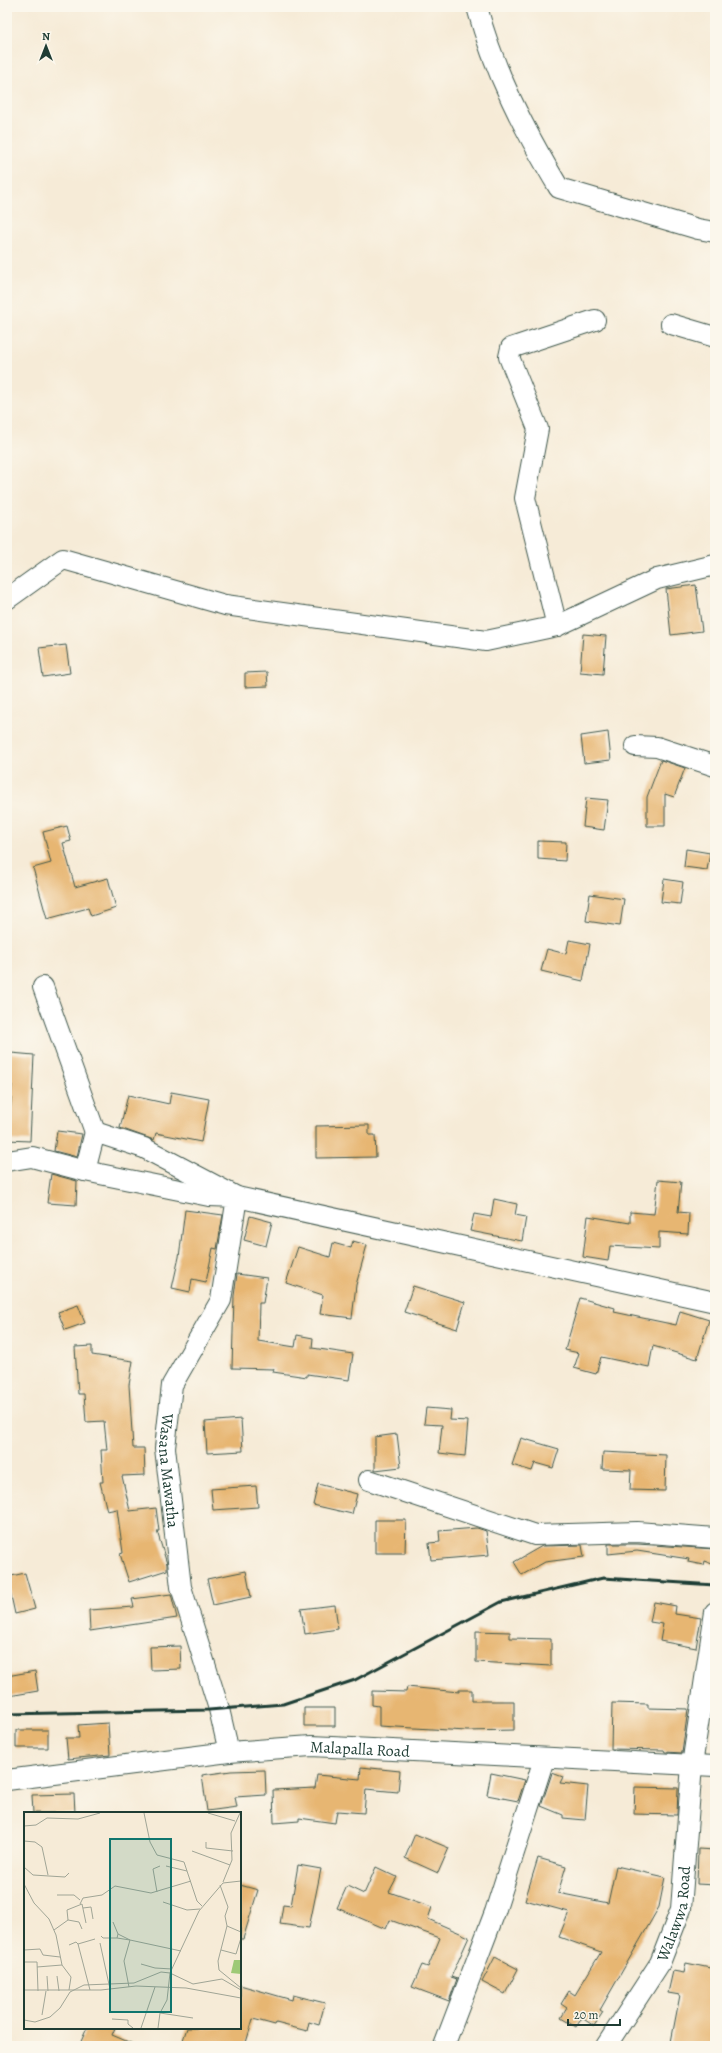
<svg xmlns="http://www.w3.org/2000/svg" width="722" height="2053" font-family="Alegreya,serif">
	<rect width="100%" height="100%" fill="#fbf7ec"/>
	<filter id="ink" filterUnits="userSpaceOnUse"><feTurbulence type="fractalNoise" baseFrequency=".025" numOctaves="2"/><feDisplacementMap in="SourceGraphic" scale="8" xChannelSelector="R" yChannelSelector="G"/><feConvolveMatrix kernelMatrix="1 2 1 2 8 2 1 2 1" color-interpolation-filters="sRGB"/></filter>
	<filter id="wash" filterUnits="userSpaceOnUse"><feTurbulence type="fractalNoise" baseFrequency=".012" numOctaves="4" result="noise"/><feDisplacementMap in="SourceGraphic" scale="16" xChannelSelector="R" yChannelSelector="G"/><feGaussianBlur stdDeviation="0.9" result="paint"/><feColorMatrix in="noise" values="0 0 0 0 0 0 0 0 0 0 0 0 0 0 0 0 0 1.4 0 .05"/><feComposite in="paint" operator="in"/></filter>
	<g filter="url(#wash)">
		<rect width="100%" height="100%" fill="#f6ebd7"/>
		<g id="blocks">
			<path fill="#e7b672" d="M 696,585 L 702,631 L 671,635 L 666,589 Z
				M 583,634 L 606,636 L 603,674 L 580,672 Z
				M 66,645 L 70,673 L 43,677 L 39,648 Z
				M 267,672 L 268,686 L 245,687 L 245,673 Z
				M 608,732 L 611,760 L 584,763 L 581,736 Z
				M 661,760 L 685,768 L 674,797 L 665,794 L 665,826 L 647,826 L 647,797 Z
				M 586,798 L 608,800 L 604,830 L 583,827 Z
				M 67,826 L 71,841 L 63,843 L 75,887 L 108,878 L 116,908 L 91,916 L 88,908 L 47,919 L 33,868 L 51,863 L 43,832 Z
				M 538,841 L 566,842 L 565,861 L 538,859 Z
				M 686,849 L 710,853 L 707,870 L 684,867 Z
				M 664,879 L 683,882 L 680,904 L 661,902 Z
				M 590,894 L 624,899 L 620,926 L 586,921 Z
				M 569,940 L 590,944 L 583,981 L 541,971 L 547,949 L 566,954 Z
				M 11,1053 L 34,1055 L 30,1141 L 7,1140 L 7,1116 L 10,1116 L 12,1085 L 8,1084 Z
				M 171,1092 L 209,1099 L 201,1142 L 156,1133 L 154,1140 L 120,1128 L 128,1095 L 169,1104 Z
				M 369,1125 L 369,1135 L 375,1135 L 376,1157 L 316,1158 L 316,1126 Z
				M 57,1131 L 82,1134 L 77,1157 L 54,1151 Z
				M 51,1174 L 77,1181 L 76,1205 L 47,1203 Z
				M 658,1180 L 681,1182 L 678,1212 L 689,1213 L 688,1234 L 659,1232 L 659,1249 L 610,1246 L 608,1261 L 583,1257 L 588,1216 L 630,1223 L 630,1212 L 654,1214 Z
				M 494,1199 L 517,1204 L 515,1215 L 526,1217 L 522,1241 L 470,1231 L 474,1214 L 491,1217 Z
				M 185,1210 L 223,1215 L 217,1249 L 213,1248 L 206,1282 L 192,1279 L 190,1292 L 172,1288 L 179,1257 Z
				M 250,1216 L 272,1222 L 266,1246 L 244,1240 Z
				M 353,1241 L 367,1245 L 356,1285 L 352,1318 L 320,1314 L 323,1295 L 286,1283 L 298,1247 L 330,1257 L 333,1243 L 351,1248 Z
				M 237,1274 L 267,1278 L 263,1303 L 259,1303 L 258,1341 L 295,1347 L 297,1335 L 313,1338 L 312,1348 L 353,1354 L 349,1380 L 307,1374 L 307,1377 L 273,1372 L 274,1369 L 232,1368 L 234,1296 Z
				M 413,1286 L 465,1302 L 457,1329 L 404,1312 Z
				M 580,1298 L 615,1308 L 614,1312 L 676,1325 L 680,1311 L 709,1320 L 697,1359 L 653,1346 L 649,1367 L 601,1357 L 596,1374 L 574,1368 L 579,1353 L 565,1350 Z
				M 78,1305 L 85,1323 L 65,1330 L 58,1312 Z
				M 92,1346 L 92,1355 L 133,1361 L 129,1385 L 133,1448 L 144,1448 L 145,1475 L 122,1476 L 130,1511 L 156,1508 L 159,1531 L 157,1531 L 167,1564 L 167,1570 L 129,1582 L 120,1554 L 123,1553 L 117,1509 L 107,1511 L 100,1482 L 103,1482 L 101,1450 L 107,1450 L 104,1421 L 86,1422 L 84,1394 L 78,1394 L 75,1347 Z
				M 426,1408 L 451,1410 L 450,1420 L 468,1421 L 465,1456 L 439,1453 L 442,1425 L 424,1424 Z
				M 241,1419 L 243,1451 L 207,1453 L 205,1422 Z
				M 397,1434 L 401,1467 L 375,1470 L 375,1437 Z
				M 521,1438 L 559,1449 L 553,1468 L 535,1463 L 532,1471 L 512,1465 Z
				M 603,1452 L 666,1455 L 665,1491 L 630,1490 L 631,1470 L 602,1469 Z
				M 318,1484 L 357,1494 L 352,1514 L 313,1505 Z
				M 256,1486 L 258,1507 L 213,1510 L 211,1489 Z
				M 375,1520 L 406,1520 L 405,1553 L 375,1553 Z
				M 477,1528 L 486,1531 L 489,1555 L 431,1560 L 429,1543 L 440,1542 L 439,1531 Z
				M 608,1544 L 637,1544 L 715,1549 L 715,1565 L 704,1561 L 703,1565 L 688,1562 L 689,1559 L 637,1551 L 608,1554 Z
				M 582,1545 L 584,1557 L 545,1562 L 522,1575 L 514,1562 L 542,1546 Z
				M 246,1571 L 251,1597 L 213,1605 L 207,1579 Z
				M 25,1573 L 35,1609 L 15,1614 L 7,1577 Z
				M 171,1594 L 177,1618 L 90,1631 L 89,1610 L 134,1607 L 132,1599 Z
				M 654,1602 L 676,1606 L 675,1614 L 701,1618 L 696,1648 L 660,1641 L 663,1624 L 650,1622 Z
				M 335,1605 L 338,1629 L 305,1634 L 301,1609 Z
				M 476,1631 L 510,1632 L 510,1638 L 551,1639 L 551,1666 L 476,1662 Z
				M 180,1646 L 181,1669 L 151,1670 L 150,1647 Z
				M 35,1671 L 38,1691 L 9,1696 L 7,1676 Z
				M 407,1687 L 459,1692 L 459,1690 L 472,1690 L 472,1701 L 514,1701 L 514,1730 L 467,1731 L 379,1726 L 379,1706 L 372,1705 L 372,1691 L 406,1692 Z
				M 612,1703 L 648,1704 L 648,1708 L 688,1709 L 682,1753 L 665,1752 L 664,1750 L 611,1749 Z
				M 304,1708 L 335,1708 L 335,1726 L 304,1726 Z
				M 108,1723 L 110,1755 L 68,1759 L 66,1738 L 79,1738 L 78,1725 Z
				M 16,1730 L 48,1730 L 48,1748 L 16,1748 Z
				M 361,1767 L 400,1771 L 398,1792 L 366,1789 L 364,1813 L 337,1811 L 335,1823 L 299,1818 L 299,1821 L 274,1823 L 273,1790 L 315,1788 L 317,1775 L 360,1779 Z
				M 265,1770 L 266,1795 L 235,1797 L 237,1807 L 207,1811 L 202,1775 L 231,1771 Z
				M 491,1773 L 525,1780 L 518,1801 L 487,1795 Z
				M 552,1773 L 563,1777 L 560,1783 L 588,1786 L 585,1820 L 563,1818 L 563,1815 L 541,1806 Z
				M 635,1787 L 678,1788 L 677,1815 L 634,1814 Z
				M 74,1794 L 75,1813 L 33,1813 L 32,1795 Z
				M 415,1834 L 449,1848 L 438,1873 L 405,1858 Z
				M 698,1849 L 715,1850 L 715,1885 L 697,1884 Z
				M 538,1858 L 566,1866 L 558,1893 L 608,1903 L 616,1866 L 665,1877 L 659,1907 L 600,2010 L 603,2012 L 594,2026 L 582,2018 L 576,2027 L 561,2018 L 567,2008 L 561,2004 L 569,1991 L 575,1995 L 601,1952 L 559,1937 L 569,1912 L 525,1900 Z
				M 298,1865 L 321,1869 L 309,1928 L 280,1924 L 283,1905 L 291,1906 Z
				M 376,1867 L 397,1877 L 389,1892 L 432,1907 L 428,1919 L 469,1937 L 451,1977 L 457,1979 L 449,2001 L 412,1987 L 422,1965 L 428,1967 L 440,1938 L 390,1920 L 386,1929 L 337,1908 L 347,1886 L 364,1894 Z
				M 240,1885 L 258,1890 L 243,1939 L 240,1939 Z
				M 495,1957 L 518,1969 L 505,1994 L 482,1982 Z
				M 686,1963 L 715,1969 L 715,2046 L 690,2046 L 671,2042 L 680,1995 L 668,1993 L 673,1971 L 684,1973 Z
				M 240,1985 L 292,2000 L 293,1995 L 325,2003 L 319,2025 L 309,2022 L 307,2031 L 276,2023 L 275,2025 L 253,2019 L 245,2046 L 181,2046 L 187,2028 L 240,2028 Z
				M 87,2028 L 115,2028 L 112,2035 L 138,2046 L 79,2046 Z"/>
		</g>
	</g>
	<g filter="url(#ink)">
		<use href="#blocks" fill-opacity="0" stroke="#3f574c" stroke-width="1"/>
		<g fill="none" stroke-linecap="round" stroke-linejoin="round">
			<defs>
				<g id="minor">
					<path d="M 477,7 C 494,72 525,131 559,188 L 698,229 L 715,232"/>
					<path d="M 671,324 L 715,337"/>
					<path d="M 7,599 L 63,559 L 225,605 L 486,641 L 557,626 L 657,579 L 715,565"/>
					<path d="M 557,626 L 525,498 L 538,429 L 509,357 L 511,348 L 595,320"/>
					<path d="M 635,746 L 657,747 L 715,766"/>
					<path d="M 43,987 L 95,1132"/>
					<path d="M 7,1161 L 32,1157 L 85,1171 L 95,1132 L 144,1148 L 237,1197 L 715,1302"/>
					<path id="s1" d="M 85,1171 L 209,1196 L 237,1197 L 221,1300 L 172,1385 L 165,1448 L 181,1587 L 219,1709 L 229,1752"/>
					<path d="M 369,1480 L 535,1535 L 637,1532 L 715,1538"/>
					<path id="s2" d="M 7,1780 L 229,1752 L 311,1746 L 715,1766"/>
					<path d="M 444,2046 L 495,1912 L 544,1759"/>
					<path id="s3" d="M 606,2046 L 660,1963 L 681,1909 L 692,1765 L 715,1612"/>
				</g>
			</defs>
			<use href="#minor" stroke="#3f574c" stroke-width="22"/>
			<use href="#minor" stroke="#fff" stroke-width="20"/>
			<path stroke="#1f3d34" stroke-width="3" d="M 7,1714 L 209,1710 L 283,1704 L 355,1680 L 501,1602 L 603,1578 L 715,1585"/>
		</g>
	</g>
	<g text-anchor="middle" stroke-width="3" stroke-linejoin="round" paint-order="stroke">
		<g font-size="16" fill="#1f3d34" stroke="#fbf7ec">
			<text dy="6" stroke="none"><textPath href="#s1" startOffset="443">Wasana Mawatha</textPath></text>
			<text dy="6" stroke="none"><textPath href="#s2" startOffset="355">Malapalla Road</textPath></text>
			<text dy="6" stroke="none"><textPath href="#s3" startOffset="151">Walawwa Road</textPath></text>
		</g>
	</g>
	<g transform="translate(24 1812)">
		<rect width="217" height="217" fill="#f6ebd7"/>
		<path d="M 210,148 L 217,148 L 217,162 L 207,161 Z" fill="#9ec976"/>
		<path fill="none" stroke="#a0a596" stroke-width="1" d="M 120,1 L 126,30 L 133,43 L 160,50 L 173,89 L 178,94M 184,1 L 211,9M 0,14 L 12,13 L 23,6 L 54,7 L 76,1M 0,29 L 11,30 L 18,35 L 24,63M 182,30 L 182,36 L 209,39M 168,39 L 206,53M 142,54 L 163,59M 0,55 L 9,63 L 41,65 L 45,61M 199,70 L 208,48 L 207,21 L 216,1M 0,72 L 10,91 L 25,107 L 32,123 L 38,153 L 47,165 L 45,178M 196,73 L 204,95 L 201,104 L 203,114M 133,80 L 129,57 L 136,54M 33,83 L 50,83 L 56,88M 139,90 L 163,98 L 176,97M 56,92 L 59,86 L 78,83 L 91,74 L 127,81 L 167,69M 59,96 L 67,95 L 69,107M 44,108 L 43,98 L 58,92 L 62,111M 89,110 L 94,122M 203,114 L 194,149 L 195,158 L 217,176M 203,114 L 217,120M 30,118 L 44,108 L 55,110 L 58,117M 77,124 L 79,126 L 93,126 L 94,122 L 106,128 L 157,139M 93,126 L 106,128 L 100,149 L 105,175M 76,131 L 86,177M 54,132 L 66,178M 45,133 L 52,130 L 54,132 L 71,127M 0,138 L 16,137 L 19,143 L 36,145M 197,138 L 212,142 L 217,126M 0,150 L 13,150 L 14,179M 117,152 L 131,156 L 148,157M 13,155 L 38,153M 23,164 L 24,179M 33,164 L 35,179M 0,178 L 77,178 L 112,174 L 162,176 L 217,186M 136,201 L 169,206M 18,203 L 22,179M 88,207 L 104,208 L 104,212 L 109,216M 0,208 L 11,210 L 26,205 L 36,196 L 46,180 L 60,173 L 110,171 L 137,160 L 146,161 L 169,172 L 198,167 L 217,178M 117,216 L 131,175M 134,216 L 136,201 L 143,188 L 146,161 L 175,99 L 199,71 L 217,69"/>
		<path fill="#0f766e" fill-opacity="0.15" stroke="#0f766e" stroke-width="2" d="M 86,27 L 147,27 L 147,200 L 86,200 Z"/>
		<rect width="217" height="217" fill="none" stroke="#1f3d34" stroke-width="2"/>
	</g>
	<rect width="722" height="2053" fill="none" stroke="#fbf7ec" stroke-width="24"/>
	<g transform="translate(46 46)" stroke="#fbf7ec" stroke-width="3" paint-order="stroke">
	<path d="M0-3L7 15L0 10L-7 15Z" fill="#1f3d34"/>
	<text y="-6" font-size="11" font-weight="bold" text-anchor="middle" fill="#1f3d34">N</text>
	</g>
	<path d="M568 2019v6h52v-6" fill="none" stroke="#1f3d34" stroke-width="2"/>
	<text x="574" y="2019" font-size="12" fill="#1f3d34" stroke="#fbf7ec" stroke-width="3" paint-order="stroke">20 m</text>
</svg>
